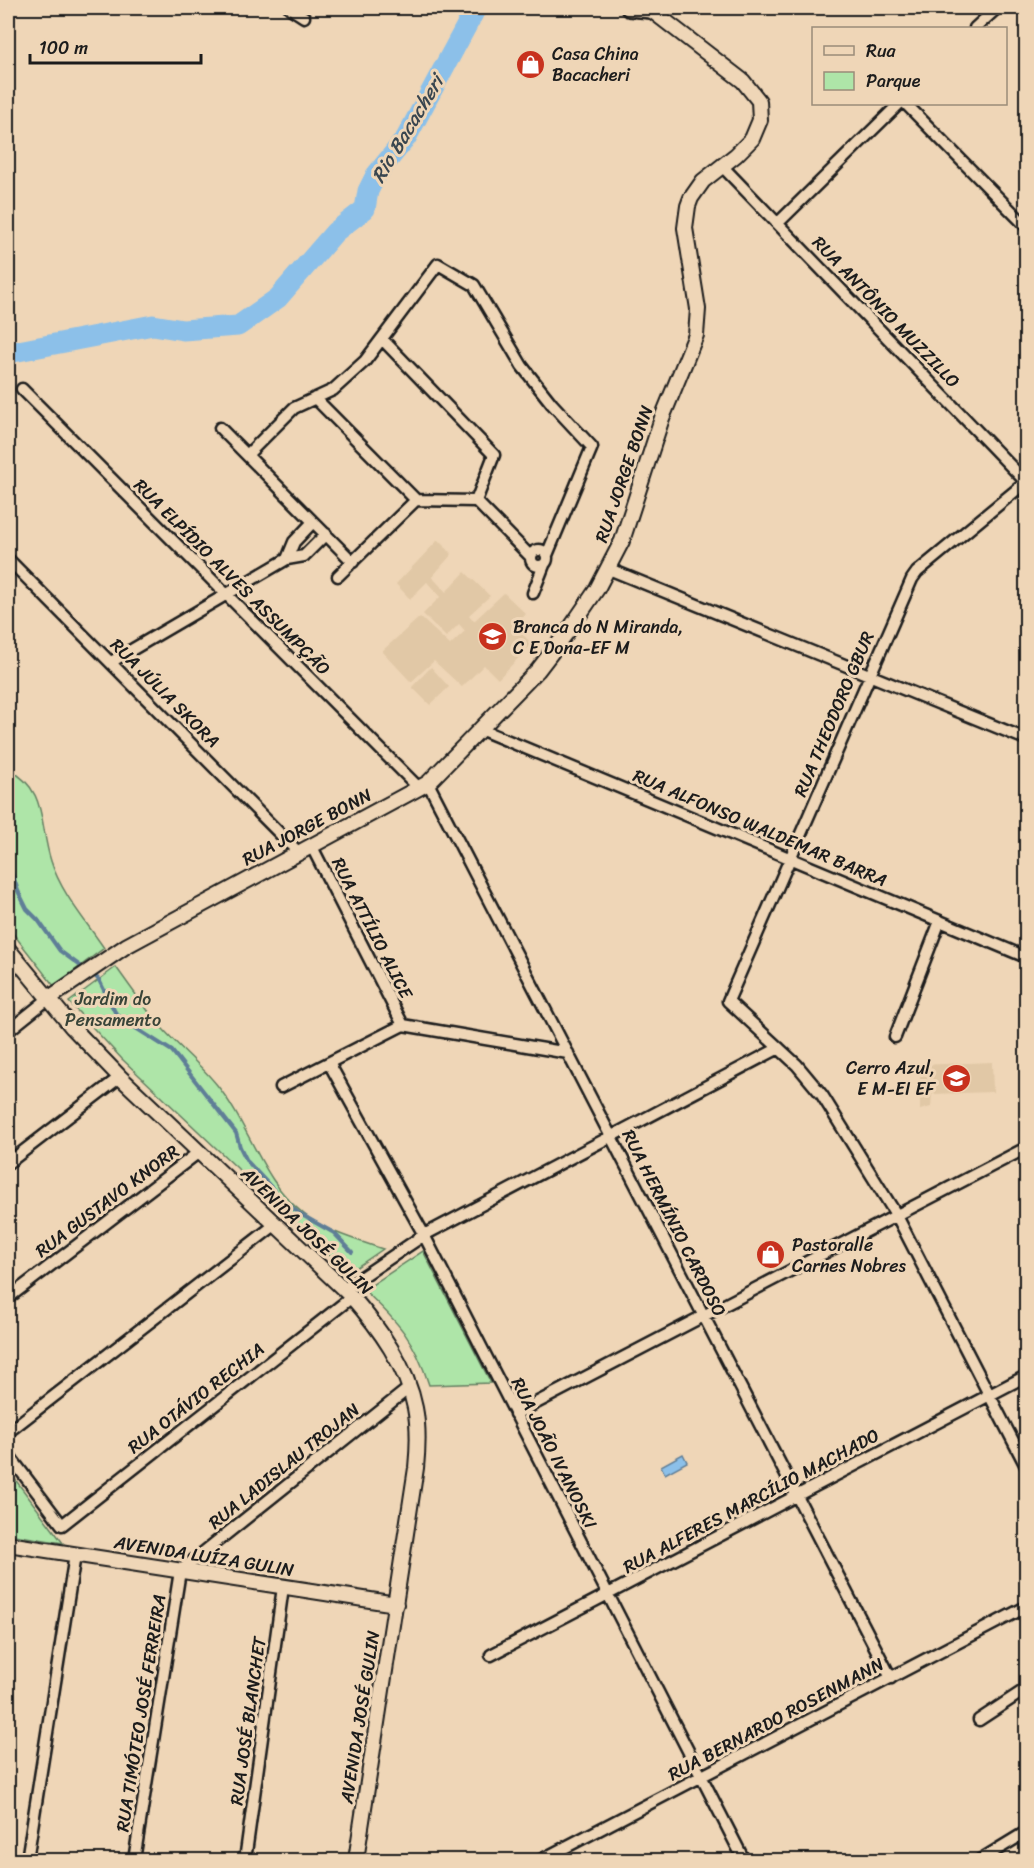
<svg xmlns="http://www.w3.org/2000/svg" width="1034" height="1868" font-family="Sriracha,sans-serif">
	<rect width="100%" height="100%" fill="#efd6b7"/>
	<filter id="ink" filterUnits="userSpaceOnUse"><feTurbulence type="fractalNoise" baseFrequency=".0167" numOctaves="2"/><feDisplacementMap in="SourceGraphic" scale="12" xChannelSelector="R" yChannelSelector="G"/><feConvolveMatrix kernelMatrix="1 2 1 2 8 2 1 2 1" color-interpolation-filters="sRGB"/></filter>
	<g filter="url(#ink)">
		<path fill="#e1c8a6" d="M 438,540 L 452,554 L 432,577 L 446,592 L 465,572 L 490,596 L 469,615 L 474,621 L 504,593 L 526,614 L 515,626 L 532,644 L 498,679 L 484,665 L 462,687 L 434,661 L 411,682 L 382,651 L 420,617 L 450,645 L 465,631 L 459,624 L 446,637 L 423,614 L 440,597 L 427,582 L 410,599 L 396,584 Z
			M 431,667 L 449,687 L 430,705 L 412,687 Z
			M 992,1062 L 993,1092 L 932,1094 L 931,1107 L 920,1110 L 920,1065 Z"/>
		<path fill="#aee5a8" stroke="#658062" stroke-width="1.5" d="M 8,769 C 48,789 39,825 51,861 C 61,893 85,920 104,948 L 54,986 L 8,927 Z
			M 116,967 C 131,988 146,1010 163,1029 C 181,1049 201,1065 217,1085 C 250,1126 262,1182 304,1214 C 326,1232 357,1240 383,1249 L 348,1273 L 122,1059 L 69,1002 Z
			M 423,1251 L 491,1383 L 429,1385 C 415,1340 398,1322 364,1290 Z
			M 8,1470 L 63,1543 L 8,1534 Z"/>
		<path fill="#8cc0e9" stroke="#5f7e97" stroke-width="1.5" d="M 683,1454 L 687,1462 L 665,1474 L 661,1466 Z"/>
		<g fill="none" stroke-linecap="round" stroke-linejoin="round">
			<path stroke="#5f7e97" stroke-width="4" d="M 8,861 L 18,891 L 27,909 L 38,920 L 60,951 L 86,970
				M 93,974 L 99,980 L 115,1012 L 123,1020 L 172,1051 L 236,1133 L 240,1147 L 247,1161 L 284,1201 L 300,1214 L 334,1233 L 352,1252"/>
			<path stroke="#8cc0e9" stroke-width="21" d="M 8,353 L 153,325 L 183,330 L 238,326 L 278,298 L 335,232 L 365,209 L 368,191 L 376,175 L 406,138 L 476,8"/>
			<defs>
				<path id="minor" d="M 290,8 L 304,17
					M 975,28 L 997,8
					M 906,104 L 1026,226
					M 722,166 L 1026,482
					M 778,223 L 899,104
					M 383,340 L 494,455 L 476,501
					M 22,389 L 419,788
					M 315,398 L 416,500
					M 220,428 L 353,562
					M 247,455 L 294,408 L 333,390 L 365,361 L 438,264 L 474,285 L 522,366 L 552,404 L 592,447 L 547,555
					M 1026,482 L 917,572 L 912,579 L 728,1001 L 797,1065 L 822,1095 L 897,1216 L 1026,1466
					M531 558a8 8 0 1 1 16 0a8 8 0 1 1-16 0Z
					M 8,559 L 298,852
					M 287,559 L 294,542 L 313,522
					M 609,569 L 1026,739
					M 338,576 L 416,500 L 476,501 L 531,557
					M 533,593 L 544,565
					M 111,662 L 287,559 L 304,556 L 326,534
					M 482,730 L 1026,957
					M 428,783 L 891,1678
					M 311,845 L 403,1025
					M 8,1031 L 48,999
					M 895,1037 L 940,921
					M 329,1063 L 424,1235 L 744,1860
					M 281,1087 L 403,1025 L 568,1053
					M 8,1163 L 120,1077
					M 344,1289 L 424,1235 L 779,1048
					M 8,1298 L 199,1152
					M 515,1414 L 1026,1148
					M 8,1432 L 276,1224
					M 8,1454 L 62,1525 L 352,1297
					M 491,1655 L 1026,1376
					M 979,1720 L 1026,1689
					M 27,1860 L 75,1555
					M 134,1860 L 180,1571 L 409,1388
					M 245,1860 L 283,1587
					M 541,1860 L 1026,1607
					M 980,1860 L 1026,1832"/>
				<path id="tertiary" d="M 8,949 L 72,1027 L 120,1077 L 352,1297 C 379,1328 407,1366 415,1408 C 419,1428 418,1448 416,1468 L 356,1860
					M 48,999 L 126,946 L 428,783 L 538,670 L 571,627 L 597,589 L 622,541 L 662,418 L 696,335 L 698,309 L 685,228 L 688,206 L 691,198 L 703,181 L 736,155 L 752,139 L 760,120 L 759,101 L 743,81 L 651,10
					M 8,1544 L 396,1604"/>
				<path id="secondary" d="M 629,8 L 651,10 L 666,8"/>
			</defs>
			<use href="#minor" stroke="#1c1c1c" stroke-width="15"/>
			<use href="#tertiary" stroke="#1c1c1c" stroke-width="18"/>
			<use href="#secondary" stroke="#1c1c1c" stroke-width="20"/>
			<use href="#minor" stroke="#efd6b7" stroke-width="10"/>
			<use href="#tertiary" stroke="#efd6b7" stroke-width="14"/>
			<use href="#secondary" stroke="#efd6b7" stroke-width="15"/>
		</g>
	</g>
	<defs>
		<symbol id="shop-disc" viewBox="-11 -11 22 22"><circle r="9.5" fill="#c8321e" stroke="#efd6b7"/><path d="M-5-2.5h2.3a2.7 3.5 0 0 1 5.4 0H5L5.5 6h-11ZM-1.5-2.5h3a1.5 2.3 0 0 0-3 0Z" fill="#fff"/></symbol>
		<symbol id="school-disc" viewBox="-11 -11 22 22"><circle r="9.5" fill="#c8321e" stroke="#efd6b7"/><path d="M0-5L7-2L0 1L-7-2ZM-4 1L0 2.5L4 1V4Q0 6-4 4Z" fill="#fff"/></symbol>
	</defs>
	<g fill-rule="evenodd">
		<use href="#shop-disc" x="514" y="48" width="33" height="33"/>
		<use href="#school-disc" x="476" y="620" width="33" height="33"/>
		<use href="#school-disc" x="940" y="1062" width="33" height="33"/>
		<use href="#shop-disc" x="754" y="1238" width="33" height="33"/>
	</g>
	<g text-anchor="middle" stroke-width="6" stroke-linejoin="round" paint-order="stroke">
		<g font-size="18" fill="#1c1c1c" stroke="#efd6b7" text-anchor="start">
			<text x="552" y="60">Casa China<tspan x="552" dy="21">Bacacheri</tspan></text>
			<text x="513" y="633">Branca do N Miranda,<tspan x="513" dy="21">C E Dona-EF M</tspan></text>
			<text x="935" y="1074" text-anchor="end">Cerro Azul,<tspan x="935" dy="21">E M-EI EF</tspan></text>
			<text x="792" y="1251">Pastoralle<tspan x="792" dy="21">Carnes Nobres</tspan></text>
		</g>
		<g font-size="18" fill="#1c1c1c" stroke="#efd6b7">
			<text transform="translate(886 312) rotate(46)" y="6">RUA ANTÔNIO MUZZILLO</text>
			<text transform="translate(624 474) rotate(-71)" y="6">RUA JORGE BONN</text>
			<text transform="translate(232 577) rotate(45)" y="6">RUA ELPÍDIO ALVES ASSUMPÇÃO</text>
			<text transform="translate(165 693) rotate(45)" y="6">RUA JÚLIA SKORA</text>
			<text transform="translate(834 714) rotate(-67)" y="6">RUA THEODORO GBUR</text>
			<text transform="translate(307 827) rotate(-28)" y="6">RUA JORGE BONN</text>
			<text transform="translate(760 828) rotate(23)" y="6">RUA ALFONSO WALDEMAR BARRA</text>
			<text transform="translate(372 928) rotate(63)" y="6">RUA ATTÍLIO ALICE</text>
			<text transform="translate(107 1201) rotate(-37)" y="6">RUA GUSTAVO KNORR</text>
			<text transform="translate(674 1223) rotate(63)" y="6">RUA HERMÍNIO CARDOSO</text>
			<text transform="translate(307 1231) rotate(44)" y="6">AVENIDA JOSÉ GULIN</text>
			<text transform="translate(196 1398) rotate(-38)" y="6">RUA OTÁVIO RECHIA</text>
			<text transform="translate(554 1453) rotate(63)" y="6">RUA JOÃO IVANOSKI</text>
			<text transform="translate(284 1466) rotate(-39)" y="6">RUA LADISLAU TROJAN</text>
			<text transform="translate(751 1501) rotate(-28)" y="6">RUA ALFERES MARCÍLIO MACHADO</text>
			<text transform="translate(204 1556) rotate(9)" y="6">AVENIDA LUÍZA GULIN</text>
			<text transform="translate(141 1713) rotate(-81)" y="6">RUA TIMÓTEO JOSÉ FERREIRA</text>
			<text transform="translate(360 1717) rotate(-81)" y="6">AVENIDA JOSÉ GULIN</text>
			<text transform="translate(776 1719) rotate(-28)" y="6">RUA BERNARDO ROSENMANN</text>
			<text transform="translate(248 1721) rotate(-82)" y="6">RUA JOSÉ BLANCHET</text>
		</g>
		<g font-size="18" fill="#394438" stroke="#efd6b7">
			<text x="113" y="1005">Jardim do<tspan x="113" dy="21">Pensamento</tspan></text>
		</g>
		<g font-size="20" font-style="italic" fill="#38454f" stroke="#efd6b7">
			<text transform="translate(407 129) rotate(-59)" y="7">Rio Bacacheri</text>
		</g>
	</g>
	<rect width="1034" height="1868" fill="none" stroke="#efd6b7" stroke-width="30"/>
	<rect x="15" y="15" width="1004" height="1838" fill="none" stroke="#1c1c1c" stroke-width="2" filter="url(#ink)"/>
	<rect x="812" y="27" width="195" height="78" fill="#efd6b7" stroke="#9b8c79" stroke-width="1.5"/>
	<rect x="824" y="46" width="30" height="9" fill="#efd6b7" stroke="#9b8c79" stroke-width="1.5"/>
	<text x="866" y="57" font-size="18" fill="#1c1c1c">Rua</text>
	<rect x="824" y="72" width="30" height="18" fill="#aee5a8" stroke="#9b8c79" stroke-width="1.5"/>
	<text x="866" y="87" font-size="18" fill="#1c1c1c">Parque</text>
	<path d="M30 54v9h171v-9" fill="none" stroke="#1c1c1c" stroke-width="3"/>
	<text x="39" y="54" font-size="18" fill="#1c1c1c" stroke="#efd6b7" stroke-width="4.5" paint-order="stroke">100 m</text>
</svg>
